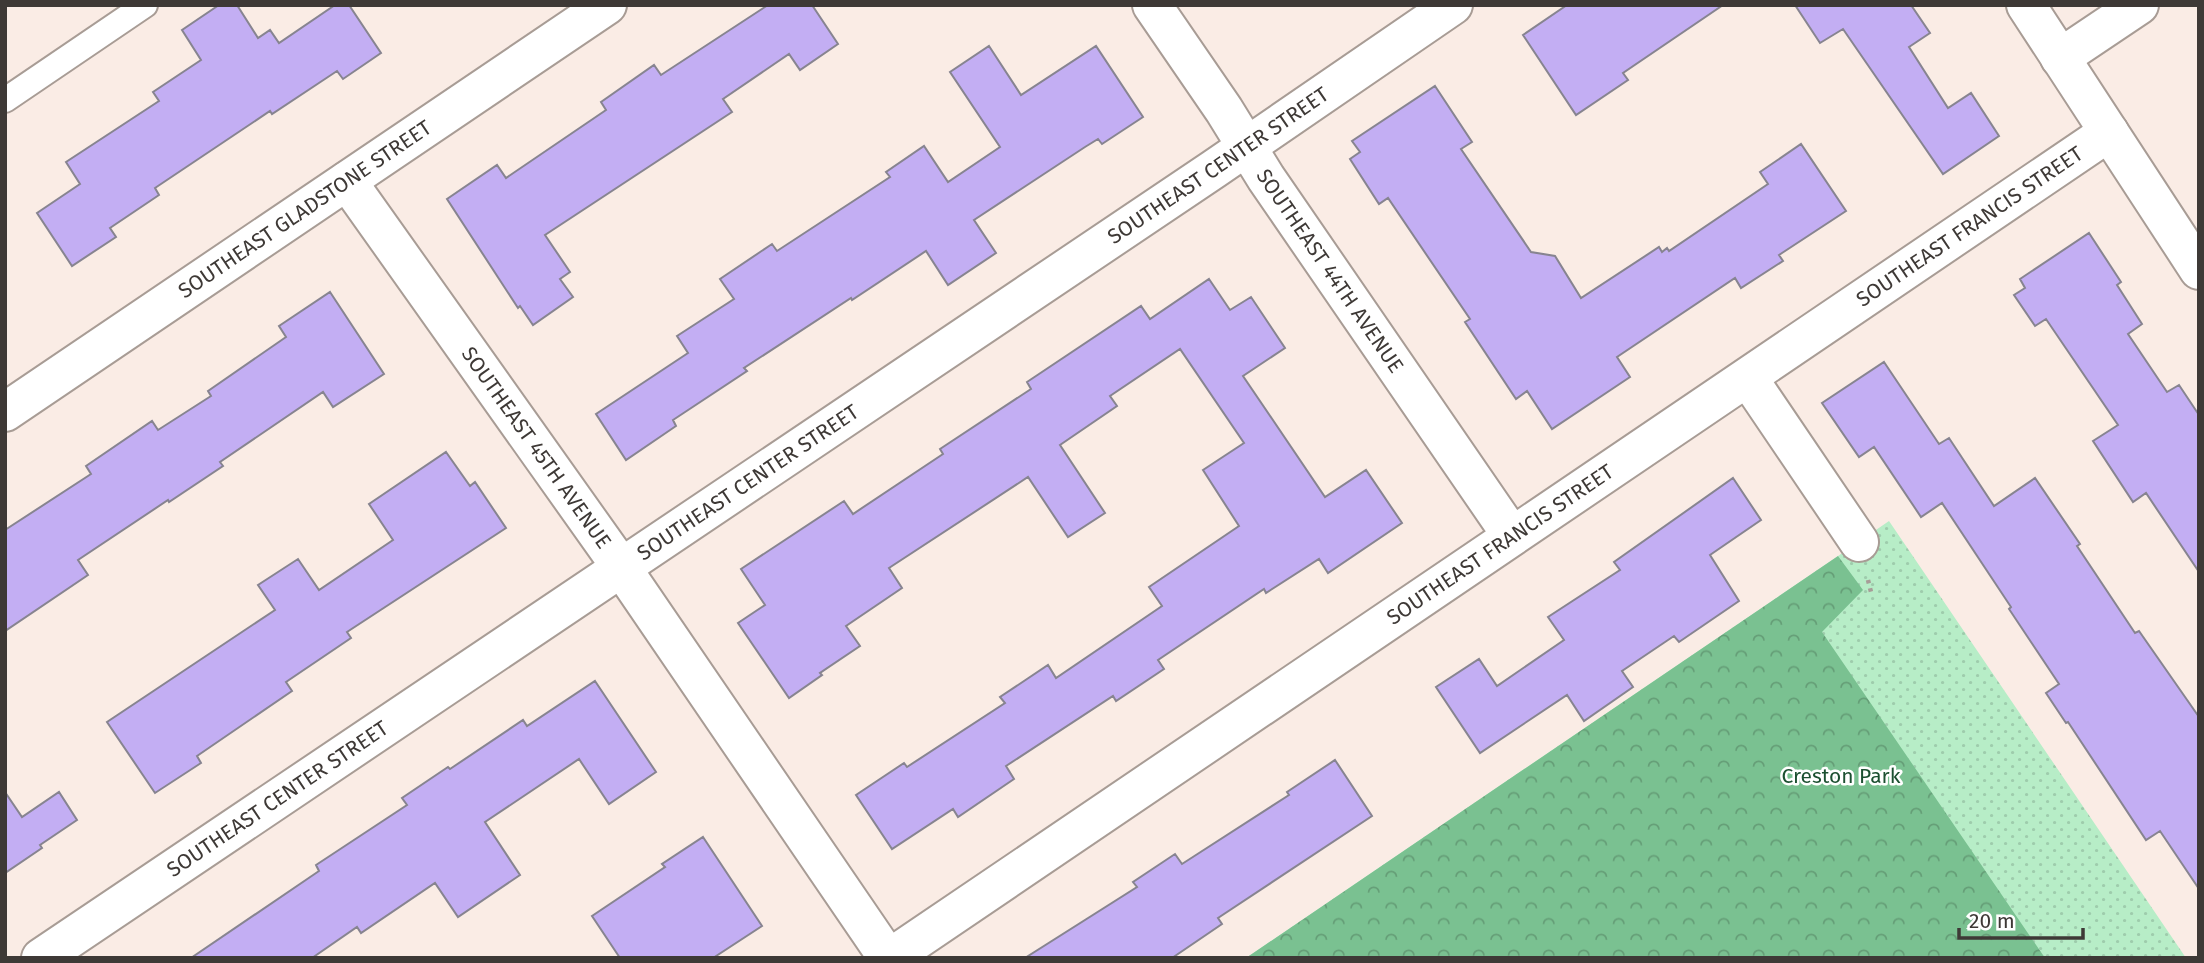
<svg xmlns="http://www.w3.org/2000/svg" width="2204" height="963" font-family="'Fira Sans',sans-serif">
	<defs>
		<pattern id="green-dots" width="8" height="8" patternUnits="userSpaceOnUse" patternTransform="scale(1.75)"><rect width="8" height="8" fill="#b7edc7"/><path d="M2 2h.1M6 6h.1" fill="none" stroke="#9eccac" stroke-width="1.8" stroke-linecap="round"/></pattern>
		<pattern id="forest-crowns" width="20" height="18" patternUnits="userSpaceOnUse" patternTransform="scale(1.75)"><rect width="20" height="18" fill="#7ac191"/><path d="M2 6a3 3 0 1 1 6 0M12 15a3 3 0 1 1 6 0" fill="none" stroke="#659e77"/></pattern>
	</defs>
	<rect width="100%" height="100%" fill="#faece5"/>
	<path fill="url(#green-dots)" d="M 1889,521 L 2186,958 L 1246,958 L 1838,556 Z"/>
	<path fill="url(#forest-crowns)" d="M 1838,556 L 1863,590 L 1822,632 L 2045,958 L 1246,958 Z"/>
	<path fill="#c3aef3" stroke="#878490" stroke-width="2" d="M 219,5 L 237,5 L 258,38 L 270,30 L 279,43 L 335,5 L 349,5 L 381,53 L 343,79 L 337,71 L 272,114 L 270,111 L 155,188 L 159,195 L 110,228 L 116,237 L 72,266 L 37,213 L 80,184 L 66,162 L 159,101 L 153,92 L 201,60 L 182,30 Z
		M 768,5 L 812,5 L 838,44 L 800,70 L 789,54 L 723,99 L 732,112 L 545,235 L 570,272 L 560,279 L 573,297 L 533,325 L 520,306 L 518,308 L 447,199 L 497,165 L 506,178 L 606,110 L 601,102 L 654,65 L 661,75 Z
		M 1567,5 L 1723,5 L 1623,73 L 1628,80 L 1576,115 L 1523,35 Z
		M 1795,5 L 1911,5 L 1930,33 L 1909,47 L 1948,108 L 1971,93 L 1999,136 L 1943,174 L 1843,29 L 1820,43 Z
		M 989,46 L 1021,95 L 1096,46 L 1143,117 L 1102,144 L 1098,139 L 1085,147 L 974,220 L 996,253 L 948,285 L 926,251 L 852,300 L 851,298 L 744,368 L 747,371 L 673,420 L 676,426 L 626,460 L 596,414 L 688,353 L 677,336 L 734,299 L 720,279 L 772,244 L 777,251 L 890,177 L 886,172 L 924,146 L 948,182 L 1000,147 L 950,72 Z
		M 1435,86 L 1472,142 L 1461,149 L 1531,252 L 1555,256 L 1581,298 L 1659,247 L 1662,252 L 1667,248 L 1669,251 L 1768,184 L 1760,172 L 1801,144 L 1846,211 L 1779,255 L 1783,261 L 1741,288 L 1735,278 L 1617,357 L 1630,377 L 1552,429 L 1527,391 L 1516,399 L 1465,322 L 1470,319 L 1388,198 L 1379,204 L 1350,159 L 1360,152 L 1352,141 Z
		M 2089,233 L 2121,282 L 2117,285 L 2142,324 L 2128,334 L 2167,392 L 2179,385 L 2199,415 L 2199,572 L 2146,493 L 2133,502 L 2093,441 L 2118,425 L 2046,319 L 2035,326 L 2014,295 L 2025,288 L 2020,279 Z
		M 1209,279 L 1230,310 L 1251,297 L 1285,348 L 1243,376 L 1325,497 L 1366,470 L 1402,523 L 1328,573 L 1319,559 L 1266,593 L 1264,589 L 1158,660 L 1164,669 L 1116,701 L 1113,696 L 1006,766 L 1014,779 L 958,817 L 953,809 L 892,849 L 856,795 L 904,763 L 907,767 L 1005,703 L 1000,697 L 1048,665 L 1056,678 L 1162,606 L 1149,587 L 1239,526 L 1203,470 L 1244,443 L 1180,349 L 1110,396 L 1117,406 L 1060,445 L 1105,513 L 1068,537 L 1028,477 L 889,568 L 902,588 L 846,626 L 860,646 L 820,673 L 822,675 L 789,698 L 738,623 L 765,605 L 741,569 L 844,501 L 853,514 L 943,454 L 940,449 L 1031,389 L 1027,382 L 1141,306 L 1150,319 Z
		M 330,292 L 384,374 L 333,407 L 323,392 L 220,462 L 223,466 L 169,502 L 168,500 L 78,560 L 88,575 L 5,631 L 5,530 L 91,474 L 86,466 L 152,421 L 158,430 L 211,396 L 208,391 L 286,337 L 279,326 Z
		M 1884,362 L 1939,444 L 1949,438 L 1994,506 L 2035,478 L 2080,544 L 2077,546 L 2135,633 L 2139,631 L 2199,717 L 2199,889 L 2160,831 L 2146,840 L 2068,722 L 2066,723 L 2046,693 L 2059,684 L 2009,609 L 2011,607 L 1942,503 L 1921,517 L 1874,447 L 1859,457 L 1822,403 Z
		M 446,452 L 470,486 L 475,482 L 506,528 L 347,632 L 351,638 L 286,682 L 292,691 L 197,756 L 201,763 L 155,793 L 107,722 L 275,610 L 258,585 L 298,559 L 319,590 L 393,540 L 369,504 Z
		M 1733,478 L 1761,520 L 1710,555 L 1739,601 L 1679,642 L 1674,636 L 1622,671 L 1633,687 L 1584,721 L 1567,695 L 1480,753 L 1436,687 L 1479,659 L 1497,686 L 1564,640 L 1548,617 L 1620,570 L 1614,562 Z
		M 595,681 L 656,772 L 609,804 L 579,759 L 485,822 L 520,875 L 458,917 L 435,883 L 361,933 L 357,927 L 312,958 L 191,958 L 319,871 L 316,865 L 407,805 L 402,798 L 448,767 L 450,769 L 523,720 L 527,726 Z
		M 1335,760 L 1372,816 L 1218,918 L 1222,924 L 1172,958 L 1025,958 L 1137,887 L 1133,882 L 1175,854 L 1182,864 L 1289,795 L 1287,792 Z
		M 5,792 L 22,817 L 59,792 L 77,820 L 40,845 L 42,848 L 5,873 Z
		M 703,837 L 762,926 L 713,958 L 620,958 L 592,916 L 665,867 L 662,864 Z"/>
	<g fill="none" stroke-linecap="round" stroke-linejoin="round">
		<defs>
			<path id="service" d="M 5,100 L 145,5"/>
			<g id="minor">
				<path id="s1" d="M 1152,5 L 1224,110 L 1266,178 L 1512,536"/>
				<path d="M 2060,58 L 2139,5"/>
				<path id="s2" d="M 347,181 L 621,567 L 888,958"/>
				<path d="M 1748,378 L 1859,542"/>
				<path id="s3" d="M 5,412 L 607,5"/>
				<path id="s4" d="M 41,958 L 1214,169 L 1453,5"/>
				<path id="s5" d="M 890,958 L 2109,132"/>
			</g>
			<path id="tertiary" d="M 2026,5 L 2199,270"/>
		</defs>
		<use href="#service" stroke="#a89c95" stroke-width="28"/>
		<use href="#minor" stroke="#a89c95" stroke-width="42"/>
		<use href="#tertiary" stroke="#a89c95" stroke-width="42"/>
		<path stroke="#a79d98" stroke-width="4.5" stroke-dasharray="3.5 5" stroke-linecap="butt" d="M 1868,580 L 1872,596"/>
		<use href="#service" stroke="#fff" stroke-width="24"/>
		<use href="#minor" stroke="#fff" stroke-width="38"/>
		<use href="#tertiary" stroke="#fff" stroke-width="38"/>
	</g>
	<g text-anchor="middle" stroke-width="5" stroke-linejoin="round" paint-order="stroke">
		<g font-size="21" fill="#3e3936" stroke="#fff">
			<text dy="7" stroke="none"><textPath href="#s4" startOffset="1419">SOUTHEAST CENTER STREET</textPath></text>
			<text dy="7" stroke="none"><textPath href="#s3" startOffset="362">SOUTHEAST GLADSTONE STREET</textPath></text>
			<text dy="7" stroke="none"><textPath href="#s5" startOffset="1304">SOUTHEAST FRANCIS STREET</textPath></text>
			<text dy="7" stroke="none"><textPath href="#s1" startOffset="320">SOUTHEAST 44TH AVENUE</textPath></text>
			<text dy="7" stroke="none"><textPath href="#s2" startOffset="327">SOUTHEAST 45TH AVENUE</textPath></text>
			<text dy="7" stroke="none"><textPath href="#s4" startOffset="852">SOUTHEAST CENTER STREET</textPath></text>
			<text dy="7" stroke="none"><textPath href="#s5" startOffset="737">SOUTHEAST FRANCIS STREET</textPath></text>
			<text dy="7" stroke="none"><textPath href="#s4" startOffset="285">SOUTHEAST CENTER STREET</textPath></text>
		</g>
		<g font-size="21" fill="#1c5031" stroke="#fff">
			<text x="1841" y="783">Creston Park</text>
		</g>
	</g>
	<rect width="2204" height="963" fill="none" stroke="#3e3936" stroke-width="14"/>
	<path d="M1959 928v10h124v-10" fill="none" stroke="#3e3936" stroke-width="3.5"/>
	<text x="1969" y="928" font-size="21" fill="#3e3936" stroke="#ffffff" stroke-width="5" paint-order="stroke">20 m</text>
</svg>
